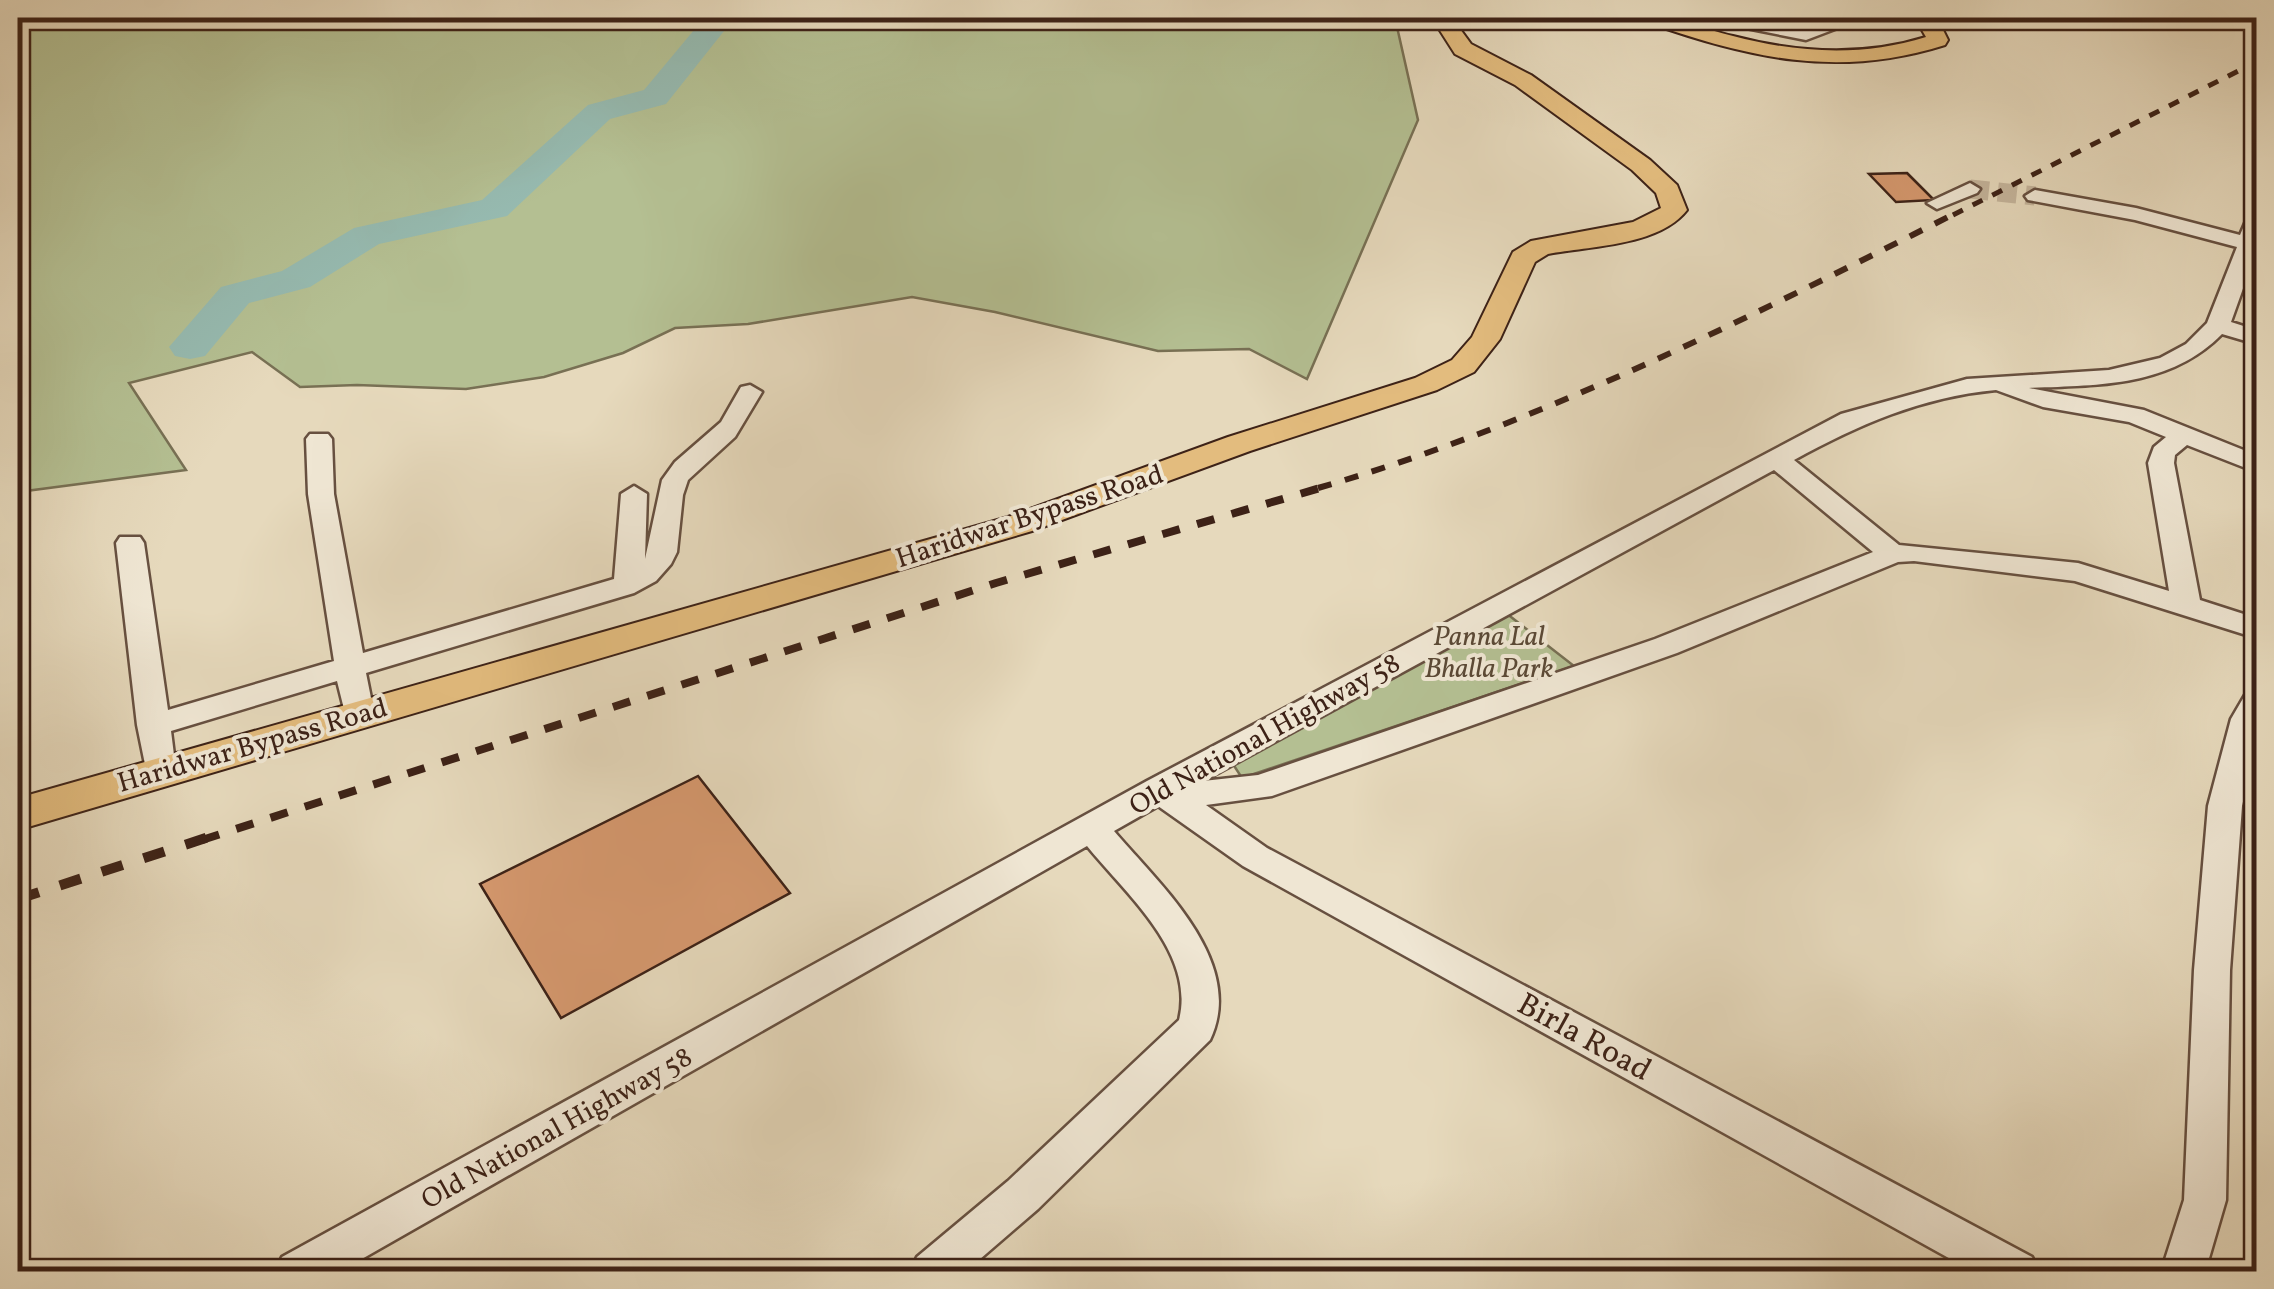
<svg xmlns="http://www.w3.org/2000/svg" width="2274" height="1289" font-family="Vollkorn,serif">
	<rect width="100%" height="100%" fill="#e6d9bc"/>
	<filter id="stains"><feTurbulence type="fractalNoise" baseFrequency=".002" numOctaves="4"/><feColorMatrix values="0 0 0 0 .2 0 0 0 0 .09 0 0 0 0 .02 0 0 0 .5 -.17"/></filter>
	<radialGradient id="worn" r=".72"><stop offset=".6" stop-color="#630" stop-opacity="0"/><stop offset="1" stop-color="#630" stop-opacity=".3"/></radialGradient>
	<path fill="#b4bf92" stroke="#787054" stroke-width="2.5" d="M 18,18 L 1395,18 L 1418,120 L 1307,379 L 1249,349 L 1158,351 L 995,312 L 912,297 L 748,324 L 675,328 L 623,353 L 544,377 L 466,389 L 357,385 L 300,387 L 252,352 L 129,383 L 186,470 L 18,492 Z
		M 1493,603 L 1574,666 L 1242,778 L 1229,758 Z"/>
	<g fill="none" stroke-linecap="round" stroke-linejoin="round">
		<path fill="#96bab0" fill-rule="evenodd" d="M 704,18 L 729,18 L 732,21 L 666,104 L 610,119 L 507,216 L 379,244 L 310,287 L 249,303 L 205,356 L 190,359 L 175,356 L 169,347 L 221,287 L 282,271 L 354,228 L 482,200 L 588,105 L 644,90 Z"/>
	</g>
	<path fill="#d5986e" stroke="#3d2217" stroke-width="2.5" d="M 1907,173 L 1934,200 L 1896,202 L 1869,174 Z
		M 698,776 L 790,893 L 561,1018 L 480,884 Z"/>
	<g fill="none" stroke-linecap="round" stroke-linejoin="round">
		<path stroke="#c4b49b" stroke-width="19" stroke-dasharray="19 9" stroke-linecap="butt" d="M 1970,189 L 2035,196"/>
		<defs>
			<path id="minor" d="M 1656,18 L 1743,18 L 1805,30 L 1841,18 L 1864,18 L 1806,40 L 1726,24 L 1662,26 L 1656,25 Z
				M 1970,183 L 1980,189 L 1977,193 L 1937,209 L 1927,203 Z
				M 2035,190 L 2136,208 L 2240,235 L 2249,214 L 2256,212 L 2256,252 L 2231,322 L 2256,330 L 2256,344 L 2222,334 C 2170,387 2099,385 2029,388 L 2144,410 L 2256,455 L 2256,472 L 2187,445 L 2175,455 L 2174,463 L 2200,600 L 2256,618 L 2256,638 L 2075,581 L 1914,561 L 1898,562 L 1677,653 L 1272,796 L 1206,805 L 1267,848 L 2032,1257 L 2039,1272 L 1974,1272 L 1243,866 L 1158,806 L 1114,831 C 1160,885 1247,962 1210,1040 L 1038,1209 L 965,1272 L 910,1272 L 917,1257 L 1008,1181 L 1179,1020 C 1196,953 1126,894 1087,846 L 339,1272 L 275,1272 L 282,1257 L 1147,781 L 1841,414 L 1967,379 L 2109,370 L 2160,358 L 2186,344 L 2207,323 L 2237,247 L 2135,220 L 2028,200 L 2025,196 ZM 1996,390 L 2043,407 L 2129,422 L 2166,437 L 2154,447 L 2148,463 L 2169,591 L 2078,563 L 1899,545 L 1794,460 C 1858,425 1921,397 1996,390 ZM 1774,470 L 1873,552 L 1655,639 L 1258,775 L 1203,781 Z
				M 750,385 L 762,392 L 735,437 L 688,480 L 683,495 L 677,552 L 671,564 L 656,581 L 634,593 L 366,673 L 374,713 L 369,721 L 358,724 L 347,721 L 337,681 L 171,731 L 176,771 L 172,779 L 160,783 L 148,779 L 137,725 L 116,543 L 120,537 L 140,537 L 144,543 L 168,710 L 334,661 L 308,494 L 306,439 L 310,434 L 328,434 L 332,439 L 334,494 L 363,653 L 614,579 L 621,494 L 634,486 L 647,494 L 645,559 L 662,480 L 675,462 L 721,422 L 741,387 Z
				M 2256,692 L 2256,745 L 2242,806 L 2230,970 L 2226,1200 L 2205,1272 L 2161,1272 L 2184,1200 L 2194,970 L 2208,806 L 2231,719 L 2245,695 Z"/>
			<path id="major" d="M 1432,18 L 1452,18 L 1471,44 L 1531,75 L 1650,160 L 1677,185 L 1687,210 C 1659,246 1590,246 1548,254 L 1535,262 L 1500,339 L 1474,372 L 1437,390 L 1250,451 L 1032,531 L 18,830 L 18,798 L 1008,517 L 1228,437 L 1415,378 L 1452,360 L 1472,337 L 1513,252 L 1531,241 L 1633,222 L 1661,208 L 1656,193 L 1632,170 L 1515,85 L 1455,54 Z
				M 1643,18 C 1675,16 1702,29 1733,36 C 1798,53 1862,57 1926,37 L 1915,18 L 1937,18 L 1948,40 L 1945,45 C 1837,79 1750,58 1646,22 Z"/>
		</defs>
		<use href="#minor" stroke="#675040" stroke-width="5"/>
		<use href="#major" stroke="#3d2217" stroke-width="4"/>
		<use href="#minor" fill="#efe6d3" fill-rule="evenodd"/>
		<use href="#major" fill="#e3bc7e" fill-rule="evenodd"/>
		<path stroke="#3d2217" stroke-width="5" stroke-dasharray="11 11" stroke-linecap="butt" d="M 1953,215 L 2256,62"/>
		<path stroke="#3d2217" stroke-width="6" stroke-dasharray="14 14" stroke-linecap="butt" d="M 1318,488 C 1542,423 1750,317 1958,212"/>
		<path stroke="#3d2217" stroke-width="8" stroke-dasharray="18 18" stroke-linecap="butt" d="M 202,840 L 996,583 L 1327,486"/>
		<path stroke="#3d2217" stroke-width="10" stroke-dasharray="22 22" stroke-linecap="butt" d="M 18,899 L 209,837"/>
	</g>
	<g text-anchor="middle" stroke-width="8" stroke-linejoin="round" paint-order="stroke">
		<g font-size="28" fill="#3d2217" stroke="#efe6d3">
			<text transform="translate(1029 515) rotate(-18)" y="10">Haridwar Bypass Road</text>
			<text transform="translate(1264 733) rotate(-29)" y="10">Old National Highway 58</text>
			<text transform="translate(252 744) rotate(-16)" y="10">Haridwar Bypass Road</text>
			<text transform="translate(556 1127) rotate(-29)" y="10">Old National Highway 58</text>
		</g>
		<g font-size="28" font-style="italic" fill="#5b4936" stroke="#efe6d3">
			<text x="1489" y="645">Panna Lal<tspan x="1489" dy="32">Bhalla Park</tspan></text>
		</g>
		<g font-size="32" fill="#3d2217" stroke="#efe6d3">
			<text transform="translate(1585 1036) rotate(29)" y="11">Birla Road</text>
		</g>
	</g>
	<rect width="2274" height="1289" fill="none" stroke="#e6d9bc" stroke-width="60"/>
	<rect x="20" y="20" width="2234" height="1249" fill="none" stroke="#3d2217" stroke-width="5"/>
	<rect x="30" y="30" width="2214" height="1229" fill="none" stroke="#3d2217" stroke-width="2.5"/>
	<rect width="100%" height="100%" filter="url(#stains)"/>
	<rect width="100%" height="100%" fill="url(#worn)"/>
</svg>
